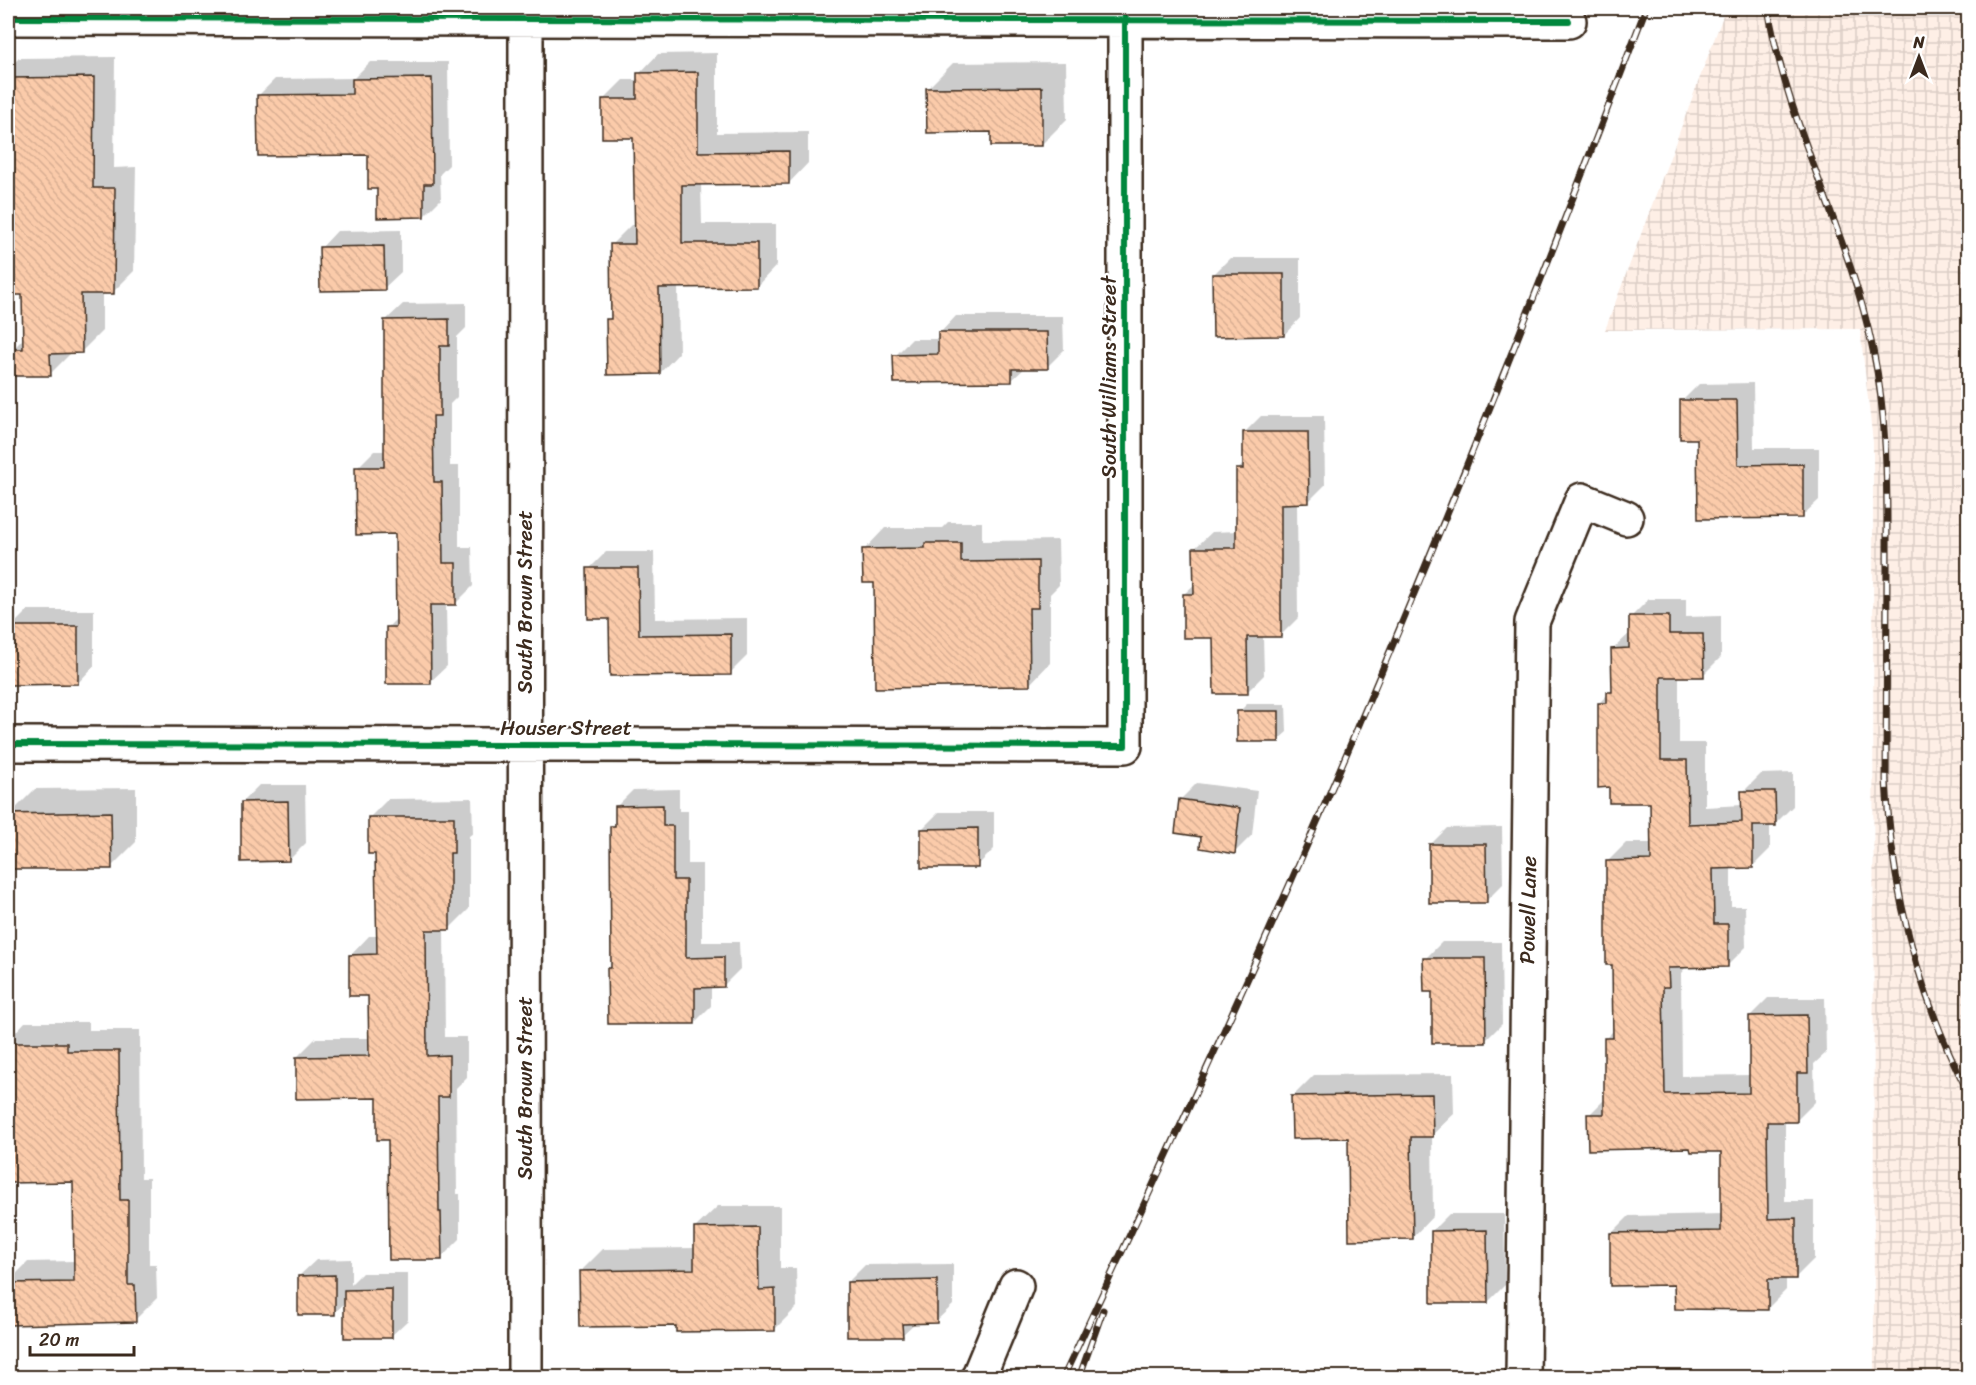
<svg xmlns="http://www.w3.org/2000/svg" width="1976" height="1385" font-family="Sriracha,sans-serif">
	<defs>
		<pattern id="industrial-grid" width="8" height="8" patternUnits="userSpaceOnUse" patternTransform="scale(1.5)"><rect width="8" height="8" fill="#feefe6"/><path d="M0 4h8M4 0v8" fill="none" stroke="#dbcdc5"/></pattern>
		<pattern id="building-back-hatch" width="6" height="6" patternUnits="userSpaceOnUse" patternTransform="scale(1.5)"><rect width="6" height="6" fill="#fbcbaa"/><path d="M-1 5l2 2M0 0l6 6M5-1l2 2" fill="none" stroke="#d8ae92"/></pattern>
	</defs>
	<rect width="100%" height="100%" fill="#fff"/>
	<filter id="ink" filterUnits="userSpaceOnUse"><feTurbulence type="fractalNoise" baseFrequency=".0167" numOctaves="2"/><feDisplacementMap in="SourceGraphic" scale="12" xChannelSelector="R" yChannelSelector="G"/><feConvolveMatrix kernelMatrix="1 2 1 2 8 2 1 2 1" color-interpolation-filters="sRGB"/></filter>
	<g filter="url(#ink)">
		<path fill="url(#industrial-grid)" d="M 1726,8 L 1968,8 L 1968,1377 L 1874,1377 L 1873,442 L 1860,329 L 1605,330 Z"/>
		<path fill="#0003" d="M 717,53 L 717,133 L 808,132 L 808,163 L 789,183 L 701,184 L 702,224 L 776,224 L 776,266 L 757,286 L 678,286 L 679,353 L 660,373 L 608,320 L 612,316 L 611,245 L 631,225 L 636,225 L 635,137 L 603,100 L 623,80 L 639,80 L 639,74 L 658,54 Z
			M 115,57 L 114,168 L 136,167 L 134,271 L 113,292 L 102,293 L 102,331 L 81,352 L 71,353 L 50,374 L 13,349 L 24,338 L 24,293 L 8,293 L 8,69 L 19,58 Z
			M 370,62 L 448,62 L 449,165 L 440,174 L 441,199 L 424,216 L 379,187 L 369,154 L 258,96 L 275,79 L 354,78 Z
			M 1066,62 L 1067,119 L 1042,144 L 992,131 L 928,88 L 953,63 Z
			M 401,230 L 401,272 L 384,288 L 321,248 L 337,231 Z
			M 1230,258 L 1300,258 L 1300,318 L 1284,335 L 1213,275 Z
			M 466,303 L 466,328 L 457,337 L 457,397 L 450,404 L 450,466 L 459,466 L 459,547 L 472,547 L 473,586 L 456,603 L 446,603 L 447,666 L 430,682 L 387,628 L 398,617 L 397,533 L 357,468 L 374,451 L 386,451 L 386,320 L 403,304 Z
			M 956,316 L 1063,316 L 1064,350 L 1047,367 L 1025,368 L 1012,380 L 895,356 L 912,339 L 940,339 L 940,333 Z
			M 1753,383 L 1754,448 L 1819,448 L 1819,500 L 1802,516 L 1699,438 L 1682,401 L 1699,384 Z
			M 1261,416 L 1324,416 L 1325,485 L 1308,502 L 1297,502 L 1298,618 L 1281,635 L 1263,636 L 1264,675 L 1247,692 L 1215,636 L 1184,594 L 1196,583 L 1195,548 L 1212,532 L 1238,531 L 1238,470 L 1244,463 L 1244,433 Z
			M 948,522 L 982,522 L 982,541 L 1058,540 L 1059,585 L 1050,594 L 1050,663 L 1029,685 L 876,582 L 864,550 L 885,528 L 942,528 Z
			M 606,552 L 654,552 L 655,619 L 747,618 L 747,656 L 730,673 L 611,674 L 611,617 L 589,569 Z
			M 1649,599 L 1686,599 L 1686,617 L 1721,616 L 1721,657 L 1703,675 L 1679,676 L 1679,743 L 1705,743 L 1705,807 L 1743,805 L 1743,792 L 1761,774 L 1793,773 L 1793,806 L 1775,824 L 1770,824 L 1770,849 L 1752,867 L 1731,867 L 1731,906 L 1745,906 L 1746,947 L 1728,965 L 1686,967 L 1681,973 L 1682,1076 L 1751,1075 L 1750,1016 L 1768,998 L 1825,998 L 1826,1053 L 1814,1064 L 1815,1102 L 1797,1120 L 1785,1121 L 1785,1201 L 1814,1201 L 1814,1259 L 1796,1277 L 1786,1277 L 1786,1290 L 1768,1308 L 1676,1283 L 1611,1234 L 1629,1216 L 1723,1214 L 1722,1151 L 1692,1146 L 1589,1115 L 1606,1098 L 1605,1039 L 1614,1030 L 1608,861 L 1626,843 L 1652,843 L 1652,802 L 1610,786 L 1599,703 L 1613,689 L 1613,649 L 1631,632 L 1631,617 Z
			M 28,610 L 94,610 L 94,666 L 78,683 L 11,627 Z
			M 1247,704 L 1286,704 L 1287,732 L 1278,740 L 1239,712 Z
			M 1197,783 L 1257,791 L 1252,835 L 1235,852 L 1203,835 L 1180,800 Z
			M 259,785 L 305,785 L 306,843 L 289,860 L 242,802 Z
			M 136,788 L 136,842 L 111,867 L 10,814 L 35,789 Z
			M 679,789 L 679,811 L 688,811 L 688,864 L 702,864 L 702,942 L 739,942 L 740,969 L 723,986 L 711,986 L 711,1006 L 695,1022 L 608,969 L 613,964 L 612,827 L 617,822 L 617,806 L 633,790 Z
			M 472,798 L 473,833 L 469,836 L 469,909 L 450,928 L 444,928 L 445,1037 L 467,1037 L 467,1077 L 456,1088 L 457,1194 L 460,1194 L 460,1239 L 441,1258 L 389,1138 L 379,1097 L 297,1057 L 316,1038 L 370,1038 L 369,994 L 350,956 L 369,936 L 378,936 L 377,853 L 369,818 L 388,799 Z
			M 939,812 L 994,812 L 994,849 L 977,866 L 922,829 Z
			M 1502,827 L 1503,884 L 1486,901 L 1430,845 L 1447,828 Z
			M 1442,942 L 1501,942 L 1502,1024 L 1485,1041 L 1433,990 L 1425,959 Z
			M 25,1022 L 89,1022 L 89,1030 L 140,1030 L 141,1178 L 149,1178 L 149,1264 L 156,1264 L 157,1298 L 135,1320 L 8,1324 L 8,1282 L 28,1262 L 75,1261 L 74,1181 L 8,1181 L 8,1040 Z
			M 1453,1074 L 1454,1114 L 1432,1135 L 1433,1216 L 1412,1238 L 1350,1136 L 1293,1096 L 1314,1075 Z
			M 718,1206 L 780,1206 L 780,1268 L 796,1268 L 797,1307 L 775,1329 L 677,1325 L 581,1271 L 603,1249 L 696,1248 L 695,1228 Z
			M 1449,1214 L 1504,1214 L 1505,1285 L 1488,1302 L 1432,1231 Z
			M 351,1259 L 351,1284 L 362,1273 L 408,1273 L 408,1320 L 391,1336 L 345,1303 L 334,1313 L 299,1276 L 316,1260 Z
			M 953,1264 L 953,1305 L 936,1321 L 916,1322 L 902,1335 L 848,1282 L 865,1265 Z"/>
		<path fill="url(#building-back-hatch)" stroke="#3b2a1e" stroke-width="1.5" d="M 698,72 L 698,152 L 789,151 L 789,184 L 682,185 L 682,243 L 757,243 L 757,287 L 659,288 L 660,374 L 607,375 L 606,319 L 611,319 L 610,244 L 635,244 L 633,138 L 602,138 L 602,99 L 637,99 L 637,73 Z
			M 94,77 L 93,188 L 115,188 L 114,294 L 81,294 L 82,353 L 50,354 L 51,376 L 12,376 L 12,349 L 23,349 L 22,295 L 8,295 L 8,78 Z
			M 432,78 L 433,184 L 424,184 L 424,217 L 377,218 L 377,189 L 368,189 L 368,155 L 258,156 L 257,95 L 352,94 L 352,79 Z
			M 1042,87 L 1042,146 L 991,146 L 991,132 L 927,133 L 926,88 Z
			M 384,246 L 385,290 L 320,291 L 319,247 Z
			M 1212,274 L 1284,274 L 1284,336 L 1213,337 Z
			M 449,319 L 449,346 L 440,346 L 440,416 L 433,416 L 434,482 L 442,482 L 443,563 L 456,563 L 456,605 L 430,605 L 431,684 L 386,684 L 386,627 L 396,627 L 395,534 L 356,535 L 355,467 L 384,467 L 384,320 Z
			M 938,332 L 1047,332 L 1048,369 L 1012,369 L 1012,382 L 894,383 L 893,355 L 938,354 Z
			M 1680,400 L 1737,400 L 1738,465 L 1803,464 L 1803,518 L 1698,519 L 1697,439 L 1680,439 Z
			M 1243,432 L 1308,432 L 1309,503 L 1281,504 L 1281,637 L 1247,637 L 1248,694 L 1214,694 L 1213,638 L 1183,638 L 1183,594 L 1194,594 L 1193,548 L 1236,548 L 1236,469 L 1243,469 Z
			M 925,543 L 961,543 L 961,562 L 1038,561 L 1038,608 L 1029,608 L 1030,686 L 875,688 L 874,583 L 863,583 L 862,549 L 925,548 Z
			M 587,568 L 638,568 L 639,635 L 731,634 L 731,675 L 610,676 L 609,619 L 588,619 Z
			M 1629,616 L 1669,616 L 1669,634 L 1703,634 L 1704,677 L 1661,677 L 1661,760 L 1687,760 L 1688,824 L 1742,822 L 1741,791 L 1775,791 L 1776,826 L 1753,826 L 1753,868 L 1713,869 L 1714,924 L 1728,924 L 1728,967 L 1668,968 L 1669,987 L 1663,987 L 1665,1094 L 1749,1093 L 1749,1016 L 1807,1015 L 1808,1073 L 1797,1073 L 1797,1122 L 1767,1122 L 1768,1219 L 1796,1218 L 1796,1279 L 1768,1279 L 1768,1310 L 1675,1309 L 1674,1285 L 1610,1286 L 1610,1233 L 1721,1231 L 1721,1152 L 1691,1152 L 1690,1148 L 1588,1150 L 1587,1114 L 1604,1114 L 1604,1038 L 1613,1038 L 1612,965 L 1606,965 L 1606,861 L 1651,860 L 1650,803 L 1609,803 L 1609,787 L 1598,788 L 1598,703 L 1607,703 L 1607,692 L 1612,692 L 1611,649 L 1629,648 Z
			M 10,626 L 78,626 L 78,684 L 10,685 Z
			M 1237,711 L 1279,711 L 1279,742 L 1237,742 Z
			M 1179,799 L 1240,808 L 1235,854 L 1200,848 L 1201,837 L 1175,833 Z
			M 288,801 L 289,861 L 241,862 L 241,802 Z
			M 663,805 L 663,826 L 673,826 L 673,880 L 686,880 L 686,958 L 724,957 L 724,987 L 695,988 L 695,1024 L 608,1024 L 607,968 L 611,968 L 610,826 L 615,826 L 615,806 Z
			M 111,812 L 112,869 L 9,869 L 8,814 Z
			M 368,817 L 454,817 L 454,853 L 450,853 L 450,930 L 426,930 L 427,1056 L 449,1055 L 449,1097 L 438,1097 L 439,1212 L 441,1212 L 442,1260 L 389,1260 L 388,1140 L 377,1140 L 377,1098 L 296,1099 L 296,1057 L 369,1056 L 368,996 L 349,996 L 349,955 L 377,954 L 375,854 L 368,854 Z
			M 978,828 L 978,868 L 921,868 L 921,829 Z
			M 1429,844 L 1486,844 L 1487,903 L 1429,903 Z
			M 1423,958 L 1485,958 L 1486,1043 L 1432,1043 L 1432,992 L 1424,992 Z
			M 8,1043 L 67,1043 L 67,1051 L 119,1051 L 120,1200 L 128,1200 L 128,1285 L 135,1285 L 136,1322 L 8,1325 L 8,1283 L 74,1282 L 73,1182 L 8,1183 Z
			M 1432,1094 L 1433,1137 L 1411,1137 L 1413,1239 L 1349,1240 L 1348,1138 L 1292,1139 L 1291,1096 Z
			M 758,1227 L 759,1290 L 775,1289 L 775,1331 L 676,1332 L 676,1326 L 580,1327 L 579,1271 L 694,1269 L 694,1228 Z
			M 1487,1230 L 1488,1303 L 1431,1303 L 1431,1231 Z
			M 335,1275 L 335,1315 L 298,1315 L 298,1276 Z
			M 937,1280 L 937,1323 L 902,1324 L 903,1337 L 847,1337 L 847,1282 Z
			M 392,1289 L 392,1338 L 344,1338 L 344,1290 Z"/>
		<g fill="none" stroke-linecap="round" stroke-linejoin="round">
			<defs>
				<path id="minor" d="M 8,18 L 1569,21
					M 8,744 L 1125,746 L 1125,8
					M 525,1378 L 526,8
					M 978,1378 L 1016,1286
					M 1523,1378 L 1532,622 L 1582,500 L 1626,518"/>
			</defs>
			<use href="#minor" stroke="#3b2a1e" stroke-width="38"/>
			<use href="#minor" stroke="#fff" stroke-width="33"/>
			<defs>
				<path id="rail" d="M 1768,8 C 1787,127 1849,232 1873,350 C 1888,420 1887,491 1887,562 C 1887,635 1886,708 1886,780 C 1891,889 1918,995 1968,1092
					M 1063,1378 C 1134,1226 1205,1075 1273,922 C 1407,622 1529,315 1646,8
					M 1079,1378 L 1103,1310"/>
			</defs>
			<use href="#rail" stroke="#3b2a1e" stroke-width="7"/>
			<use href="#rail" stroke="#fff" stroke-width="4.5" stroke-dasharray="14" stroke-linecap="butt"/>
			<defs>
				<path id="cycleway" d="M 8,18 L 1569,21
					M 8,744 L 1125,746 L 1125,8"/>
			</defs>
			<use href="#cycleway" stroke="#fff" stroke-width="10"/>
			<use href="#cycleway" stroke="#00873e" stroke-width="6"/>
		</g>
	</g>
	<g text-anchor="middle" stroke-width="4.5" stroke-linejoin="round" paint-order="stroke">
		<g font-size="21" fill="#3b2a1e" stroke="#fff">
			<text transform="translate(1109 377) rotate(-90)" y="7">South Williams Street</text>
			<text transform="translate(525 602) rotate(-90)" y="7">South Brown Street</text>
			<text x="566" y="735">Houser Street</text>
			<text transform="translate(1528 910) rotate(-89)" y="7">Powell Lane</text>
			<text transform="translate(525 1088) rotate(-90)" y="7">South Brown Street</text>
		</g>
	</g>
	<rect width="1976" height="1385" fill="none" stroke="#fff" stroke-width="30"/>
	<rect x="15" y="15" width="1946" height="1355" fill="none" stroke="#3b2a1e" stroke-width="2" filter="url(#ink)"/>
	<g transform="translate(1919 57)" stroke="#ffffff" stroke-width="4.5" paint-order="stroke">
	<path d="M0-4.5L10 22L0 15L-10 22Z" fill="#3b2a1e"/>
	<text y="-9" font-size="16" font-weight="bold" text-anchor="middle" fill="#3b2a1e">N</text>
	</g>
	<path d="M30 1346v9h104v-9" fill="none" stroke="#3b2a1e" stroke-width="3"/>
	<text x="39" y="1346" font-size="18" fill="#3b2a1e" stroke="#ffffff" stroke-width="4.5" paint-order="stroke">20 m</text>
</svg>
